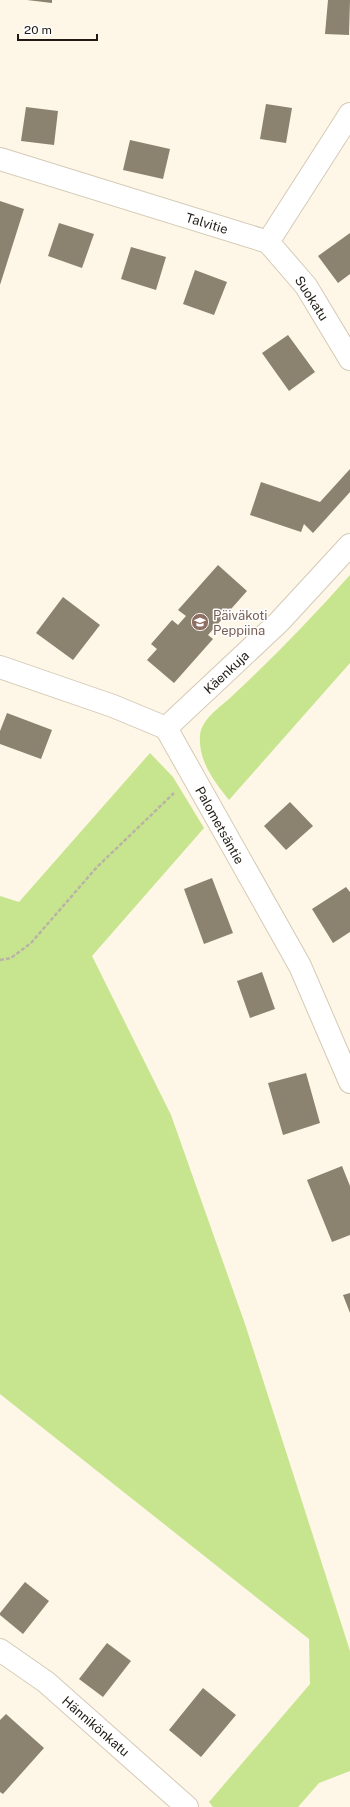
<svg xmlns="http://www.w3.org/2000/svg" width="350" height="1807" font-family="'Public Sans',sans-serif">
	<rect width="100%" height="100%" fill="#fef6e6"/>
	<path fill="#c7e58e" d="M 350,575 L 350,663 L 229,800 C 214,781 198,761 200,735 C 202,719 219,708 230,698 C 272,659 312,618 350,575 Z
		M 150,753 L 173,777 L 204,828 L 92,956 L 171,1115 L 245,1324 L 350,1651 L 350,1771 L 319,1783 L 298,1807 L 213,1807 L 209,1802 L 310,1684 L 309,1639 L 0,1394 L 0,896 L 19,902 Z"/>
	<path fill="#8b8270" d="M 27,0 L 52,0 L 52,3 Z
		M 328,0 L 350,0 L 349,35 L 325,34 Z
		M 266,104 L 292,108 L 286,143 L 260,139 Z
		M 26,107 L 58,111 L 54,145 L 21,141 Z
		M 130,140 L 170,149 L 163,179 L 123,170 Z
		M 0,201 L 24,209 L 0,285 Z
		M 59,223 L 94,234 L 82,268 L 48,256 Z
		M 350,233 L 350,274 L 338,283 L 318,256 Z
		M 131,247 L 166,257 L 156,290 L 121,279 Z
		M 195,270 L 227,282 L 214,315 L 183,304 Z
		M 288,335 L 315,372 L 289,391 L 262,353 Z
		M 350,469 L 350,492 L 313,533 L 304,524 L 301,532 L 250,515 L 261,482 L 320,502 Z
		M 218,565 L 247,591 L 208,635 L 213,639 L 174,683 L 147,660 L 157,649 L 151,644 L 172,620 L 178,625 L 186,616 L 178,610 Z
		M 63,597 L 100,625 L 73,660 L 36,633 Z
		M 7,713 L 52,730 L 41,759 L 0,744 L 0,731 Z
		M 290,802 L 313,826 L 286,850 L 264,826 Z
		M 212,878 L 233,933 L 204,944 L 184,889 Z
		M 346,887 L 350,892 L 350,932 L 333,943 L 312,909 Z
		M 262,972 L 275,1009 L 250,1018 L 237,981 Z
		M 306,1073 L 320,1123 L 283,1135 L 268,1083 Z
		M 342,1166 L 350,1186 L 350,1235 L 332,1242 L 307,1180 Z
		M 350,1293 L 350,1313 L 343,1295 Z
		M 25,1582 L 49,1601 L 23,1634 L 0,1615 L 0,1613 Z
		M 107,1643 L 131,1661 L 103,1697 L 79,1679 Z
		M 203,1688 L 236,1715 L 201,1757 L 169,1730 Z
		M 6,1714 L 44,1748 L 3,1794 L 0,1792 L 0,1720 Z"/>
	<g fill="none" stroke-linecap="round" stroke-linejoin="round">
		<defs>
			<path id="street" d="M 0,159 L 268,242
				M 268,242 L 350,114
				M 268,242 L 306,286 L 350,359
				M 0,667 L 113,706 L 166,728 L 300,966 L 350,1082
				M 166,728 L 279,622 L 350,545
				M 0,1650 L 46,1682 L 187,1807"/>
		</defs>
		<use href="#street" stroke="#d4cab7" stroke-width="24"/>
		<path stroke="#bab3a6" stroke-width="2.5" stroke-dasharray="4 2" stroke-linecap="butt" d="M 0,960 L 11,958 L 31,943 L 97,867 L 174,793"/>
		<use href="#street" stroke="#fff" stroke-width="22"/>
	</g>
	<defs>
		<symbol id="school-disc" viewBox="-11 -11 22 22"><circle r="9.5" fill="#8d6e63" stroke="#fff"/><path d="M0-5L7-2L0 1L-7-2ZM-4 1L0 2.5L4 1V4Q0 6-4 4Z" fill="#fff"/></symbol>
	</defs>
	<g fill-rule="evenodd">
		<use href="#school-disc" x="190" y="612" width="20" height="20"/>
	</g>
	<g text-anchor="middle" stroke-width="3" stroke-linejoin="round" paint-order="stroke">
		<g font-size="13" fill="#1f1b14" stroke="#fff">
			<text transform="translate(207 223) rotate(17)" y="5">Talvitie</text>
			<text transform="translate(312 298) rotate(57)" y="5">Suokatu</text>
			<text transform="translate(226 672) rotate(-43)" y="5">Käenkuja</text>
			<text transform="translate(220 825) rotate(61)" y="5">Palometsäntie</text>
			<text transform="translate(96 1726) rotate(41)" y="5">Hännikönkatu</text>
		</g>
		<g font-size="13" fill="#785e54" stroke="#fff" text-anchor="start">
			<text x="213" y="620">Päiväkoti<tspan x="213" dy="15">Peppiina</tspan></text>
		</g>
	</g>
	<path d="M18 34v6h79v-6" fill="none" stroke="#1f1b14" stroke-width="2"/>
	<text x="24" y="34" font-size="12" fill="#1f1b14" stroke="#ffffff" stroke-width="3" paint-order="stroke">20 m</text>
</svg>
